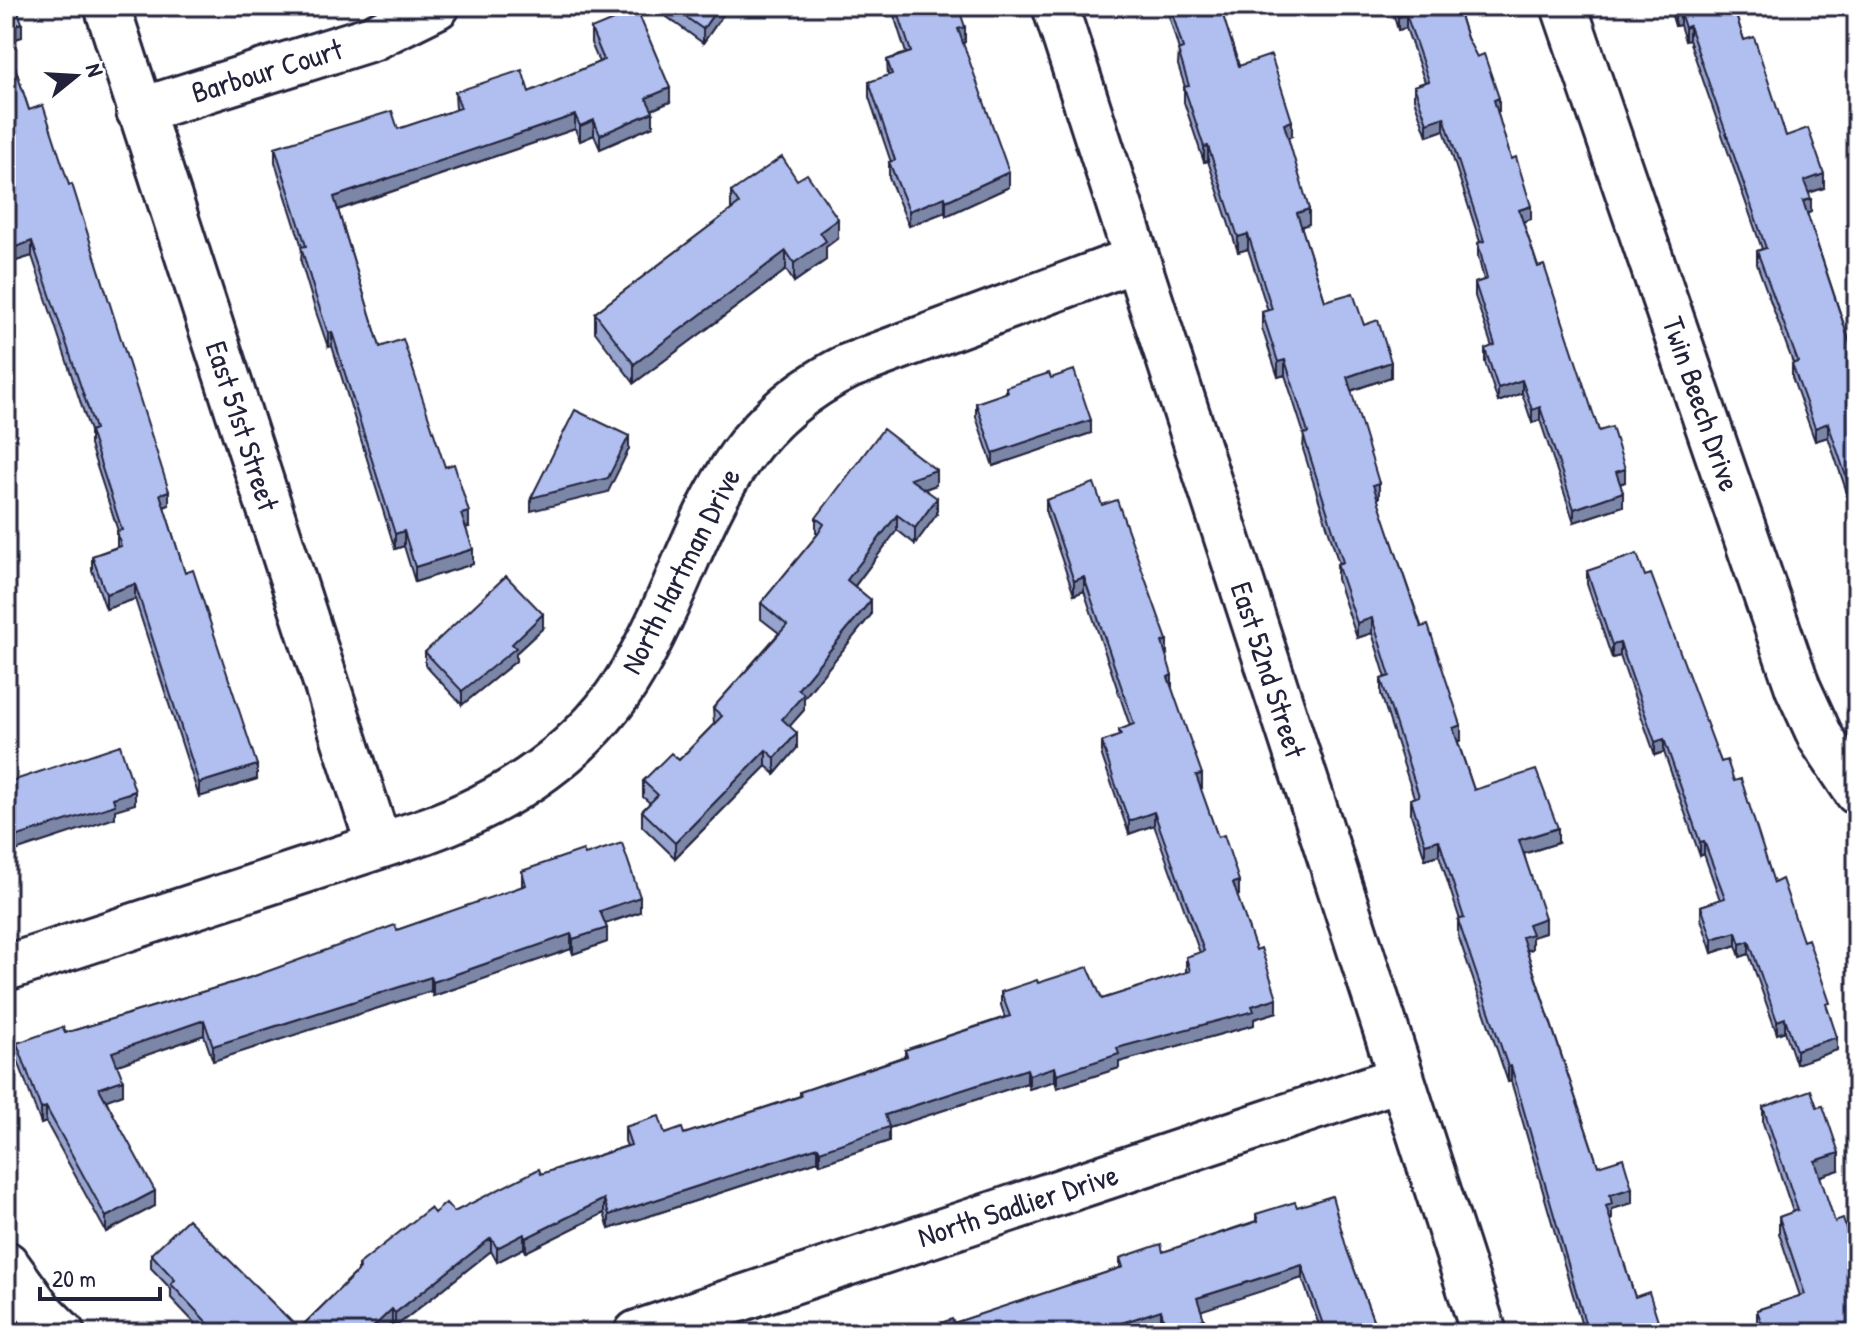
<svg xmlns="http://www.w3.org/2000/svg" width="1863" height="1339" font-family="'Patrick Hand',sans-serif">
	<rect width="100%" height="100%" fill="#fff"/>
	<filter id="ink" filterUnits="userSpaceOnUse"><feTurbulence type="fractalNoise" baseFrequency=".0125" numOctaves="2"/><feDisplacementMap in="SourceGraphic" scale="16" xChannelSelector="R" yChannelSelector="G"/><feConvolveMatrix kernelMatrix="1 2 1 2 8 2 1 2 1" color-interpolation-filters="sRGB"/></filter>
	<g filter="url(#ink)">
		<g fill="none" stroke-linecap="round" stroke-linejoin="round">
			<defs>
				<path id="street" d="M 107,6 L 379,846
					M 1055,6 L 1484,1333
					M 1564,6 L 1798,688 L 1821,738 L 1857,792
					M 139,111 L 372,38 L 437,6
					M 6,968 L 425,831 C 508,802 588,749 633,671 C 703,550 709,435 849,366 L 1136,259
					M 6,1264 L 40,1311 L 62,1333
					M 637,1333 L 1399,1079"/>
			</defs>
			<use href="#street" stroke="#22223b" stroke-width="50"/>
			<use href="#street" stroke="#fff" stroke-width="44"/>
		</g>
		<path fill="#97a4ce" stroke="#22223b" stroke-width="2" d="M 6,6 L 22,37 L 7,42 L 29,110 L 169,505 L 164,507 L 185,573 L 257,779 L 199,797 L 135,599 L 106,609 L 92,570 L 92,556 L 117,547 L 117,531 L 118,531 L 90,445 L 90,431 L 32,256 L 13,262 L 6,240 Z
			M 656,6 L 729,6 L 703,43 L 656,9 Z
			M 891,6 L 958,6 L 965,42 L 962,43 L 1009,187 L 946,216 L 945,212 L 909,226 L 889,178 L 889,162 L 891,162 L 869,97 L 869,82 L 888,76 L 887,60 L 906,53 Z
			M 1166,6 L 1231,6 L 1231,11 L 1222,14 L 1239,66 L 1292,136 L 1288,137 L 1309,224 L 1301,226 L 1325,301 L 1364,325 L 1391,377 L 1351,391 L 1379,498 L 1377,499 L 1461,740 L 1458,742 L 1474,790 L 1558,843 L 1524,854 L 1545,933 L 1532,937 L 1532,949 L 1527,951 L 1598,1166 L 1632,1203 L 1612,1209 L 1612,1219 L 1610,1220 L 1635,1297 L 1662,1333 L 1584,1333 L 1511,1081 L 1508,1082 L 1458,935 L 1458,920 L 1460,920 L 1439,855 L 1425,859 L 1411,814 L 1411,799 L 1414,797 L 1381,694 L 1381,679 L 1386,678 L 1372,633 L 1357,638 L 1337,579 L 1337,564 L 1339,564 L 1303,449 L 1304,434 L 1285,375 L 1278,377 L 1262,328 L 1262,312 L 1268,311 L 1248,249 L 1238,252 L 1208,161 L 1204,162 L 1184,102 L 1184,87 L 1185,87 L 1178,65 L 1179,50 Z
			M 1391,6 L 1457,6 L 1467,38 L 1499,111 L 1497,112 L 1511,159 L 1531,219 L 1523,222 L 1538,267 L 1599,431 L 1625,482 L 1620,484 L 1623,506 L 1574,522 L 1540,420 L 1532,423 L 1522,393 L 1498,402 L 1485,362 L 1485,349 L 1492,347 L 1475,296 L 1475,283 L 1484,280 L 1478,256 L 1478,243 L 1480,242 L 1444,130 L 1427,136 L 1414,99 L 1414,86 L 1425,82 L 1406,28 L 1398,30 Z
			M 1669,6 L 1733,6 L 1744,40 L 1786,136 L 1824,188 L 1809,193 L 1811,212 L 1807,213 L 1857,364 L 1857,522 L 1828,437 L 1815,441 L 1792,377 L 1792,364 L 1793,363 L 1757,264 L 1757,251 L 1762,249 L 1689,40 L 1685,41 L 1680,25 L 1675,26 Z
			M 591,29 L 670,102 L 652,110 L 653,126 L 600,149 L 594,135 L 580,141 L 575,129 L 338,210 L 380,347 L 445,467 L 469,527 L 466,527 L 473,564 L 415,582 L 404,546 L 395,549 L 332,346 L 328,347 L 315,309 L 301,262 L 302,247 L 275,162 L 275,147 L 398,129 L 456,110 L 455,92 L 529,92 L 599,62 L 591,43 Z
			M 731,192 L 838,238 L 826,247 L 826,260 L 794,282 L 786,270 L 634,383 L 595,332 L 595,313 L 731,210 Z
			M 1051,378 L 1091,433 L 993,466 L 976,417 L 976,403 L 1006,393 L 1006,387 Z
			M 936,485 L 925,489 L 937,514 L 915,544 L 897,530 L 855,586 L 871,615 L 804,698 L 804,710 L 789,726 L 797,748 L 775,774 L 766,766 L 675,858 L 642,826 L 642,811 L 650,803 L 643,797 L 643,781 L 679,760 L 714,724 L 713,708 L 779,633 L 761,619 L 761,603 L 818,534 L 816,533 L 816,518 Z
			M 1046,500 L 1102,505 L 1167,654 L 1166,654 L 1172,689 L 1202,788 L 1200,788 L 1239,895 L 1237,896 L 1277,1012 L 1254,1019 L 1254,1025 L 1119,1062 L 1119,1068 L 1057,1088 L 1055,1081 L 1029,1089 L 1027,1083 L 889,1128 L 889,1141 L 820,1164 L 818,1161 L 609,1229 L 604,1213 L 526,1252 L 524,1248 L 497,1262 L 491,1251 L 395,1327 L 392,1323 L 382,1333 L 204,1333 L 171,1298 L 171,1289 L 151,1268 L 151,1254 L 299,1329 L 358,1271 L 358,1265 L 434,1213 L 454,1212 L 541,1174 L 627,1146 L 625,1141 L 625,1127 L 665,1134 L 684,1134 L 800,1096 L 800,1092 L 905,1056 L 905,1050 L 1005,1017 L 1001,1005 L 1001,992 L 1038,983 L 1102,999 L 1186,973 L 1186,957 L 1200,953 L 1154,825 L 1129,834 L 1102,756 L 1102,742 L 1119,736 L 1119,730 L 1130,726 L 1084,591 L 1074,595 L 1046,513 Z
			M 1587,571 L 1645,576 L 1721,762 L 1734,781 L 1774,883 L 1830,1016 L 1837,1050 L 1796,1064 L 1785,1031 L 1777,1034 L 1749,954 L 1740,957 L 1736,945 L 1712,953 L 1701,919 L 1701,906 L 1720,900 L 1704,854 L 1700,856 L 1664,752 L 1655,755 L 1620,656 L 1612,658 L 1587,584 Z
			M 543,628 L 516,653 L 516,661 L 462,705 L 425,665 L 425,652 Z
			M 585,855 L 640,912 L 605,924 L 607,942 L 573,954 L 571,949 L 433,996 L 431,991 L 213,1061 L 204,1035 L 117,1065 L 123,1094 L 106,1100 L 155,1206 L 106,1232 L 46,1122 L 41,1124 L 17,1058 L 17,1043 L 65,1033 L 252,977 L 397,930 L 522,887 L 522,871 Z
			M 1763,1107 L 1839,1170 L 1820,1176 L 1857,1333 L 1760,1333 L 1757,1327 L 1757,1310 L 1800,1296 L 1779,1233 L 1779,1217 L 1793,1212 L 1763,1123 Z
			M 1297,1207 L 1347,1250 L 1378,1333 L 1322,1333 L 1302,1278 L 1201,1310 L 1204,1332 L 1202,1333 L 1164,1333 L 1161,1323 L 954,1323 L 1120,1268 L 1120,1258 L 1163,1252 L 1256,1221 L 1256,1214 Z"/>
		<path fill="#7b86a7" stroke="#22223b" stroke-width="2" d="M 719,6 L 729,6 L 703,43 L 703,29 Z
			M 1218,6 L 1231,6 L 1231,11 L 1218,16 Z
			M 1680,12 L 1680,25 L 1675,26 L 1675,13 Z
			M 1406,14 L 1406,28 L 1398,30 L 1398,17 Z
			M 22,23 L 22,37 L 6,42 L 6,28 Z
			M 1689,26 L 1689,40 L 1685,41 L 1685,28 Z
			M 965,27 L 965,42 L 958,45 L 958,29 Z
			M 670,88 L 670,102 L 646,112 L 646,98 Z
			M 1499,98 L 1499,111 L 1494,113 L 1494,100 Z
			M 653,112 L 653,126 L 600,149 L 600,135 Z
			M 575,115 L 575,129 L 334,211 L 334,197 Z
			M 1444,117 L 1444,130 L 1427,136 L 1427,123 Z
			M 594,120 L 594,135 L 580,141 L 580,126 Z
			M 1292,121 L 1292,136 L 1284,139 L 1284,124 Z
			M 1208,146 L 1208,161 L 1204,162 L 1204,147 Z
			M 1009,172 L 1009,187 L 946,216 L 946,201 Z
			M 1824,174 L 1824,188 L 1804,194 L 1804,181 Z
			M 945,197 L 945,212 L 909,226 L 909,211 Z
			M 1811,199 L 1811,212 L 1803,215 L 1803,201 Z
			M 1531,206 L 1531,219 L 1519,223 L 1519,210 Z
			M 1309,209 L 1309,224 L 1297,228 L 1297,213 Z
			M 838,219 L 838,238 L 826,247 L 826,260 L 794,282 L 794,263 L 820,232 Z
			M 1248,234 L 1248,249 L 1238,252 L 1238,237 Z
			M 32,241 L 32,256 L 13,262 L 13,248 Z
			M 786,251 L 786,270 L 634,383 L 634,364 Z
			M 332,332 L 332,346 L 328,347 L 328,333 Z
			M 1285,360 L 1285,375 L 1278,377 L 1278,362 Z
			M 1391,362 L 1391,377 L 1347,392 L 1347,377 Z
			M 1522,380 L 1522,393 L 1498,402 L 1498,388 Z
			M 1540,407 L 1540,420 L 1532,423 L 1532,410 Z
			M 1091,420 L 1091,433 L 993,466 L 993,453 Z
			M 1828,423 L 1828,437 L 1815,441 L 1815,428 Z
			M 629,436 L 629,449 L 608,492 L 531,511 L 531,498 Z
			M 1625,469 L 1625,482 L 1616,485 L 1616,472 Z
			M 936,470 L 936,485 L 910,494 L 910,479 Z
			M 1379,483 L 1379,498 L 1373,500 L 1373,485 Z
			M 169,491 L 169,505 L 160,508 L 160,494 Z
			M 1623,492 L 1623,506 L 1574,522 L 1574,509 Z
			M 937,498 L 937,514 L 915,544 L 915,528 Z
			M 469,512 L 469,527 L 461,528 L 461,514 Z
			M 897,515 L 897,530 L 847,596 L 847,580 Z
			M 404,531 L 404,546 L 395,549 L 395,534 Z
			M 473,549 L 473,564 L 415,582 L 415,567 Z
			M 1084,577 L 1084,591 L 1074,595 L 1074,581 Z
			M 135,584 L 135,599 L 106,609 L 106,594 Z
			M 871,600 L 871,615 L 804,698 L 804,710 L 782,735 L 782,719 L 798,689 Z
			M 543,614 L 543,628 L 516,653 L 516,661 L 462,705 L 462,691 Z
			M 1372,618 L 1372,633 L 1357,638 L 1357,623 Z
			M 1167,640 L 1167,654 L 1162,656 L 1162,642 Z
			M 1620,643 L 1620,656 L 1612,658 L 1612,645 Z
			M 1172,675 L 1172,689 L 1168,677 Z
			M 1461,725 L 1461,740 L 1453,743 L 1453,728 Z
			M 797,733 L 797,748 L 775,774 L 775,758 Z
			M 1664,739 L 1664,752 L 1655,755 L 1655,742 Z
			M 766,750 L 766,766 L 675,858 L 675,843 Z
			M 257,765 L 257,779 L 199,797 L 199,783 Z
			M 1202,774 L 1202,788 L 1196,789 L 1196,775 Z
			M 135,791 L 135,804 L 115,810 L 115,818 L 6,854 L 6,840 L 113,798 Z
			M 1154,812 L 1154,825 L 1129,834 L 1129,821 Z
			M 1558,828 L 1558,843 L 1519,855 L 1519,840 Z
			M 1439,840 L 1439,855 L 1425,859 L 1425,844 Z
			M 1704,841 L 1704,854 L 1700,856 L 1700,842 Z
			M 1239,881 L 1239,895 L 1233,897 L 1233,883 Z
			M 640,897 L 640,912 L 600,925 L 600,911 Z
			M 1545,918 L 1545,933 L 1532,937 L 1532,949 L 1522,952 L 1522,937 L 1528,924 Z
			M 607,928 L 607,942 L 573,954 L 573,939 Z
			M 1736,932 L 1736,945 L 1712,953 L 1712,939 Z
			M 571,934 L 571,949 L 433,996 L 433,982 Z
			M 1749,941 L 1749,954 L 1740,957 L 1740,944 Z
			M 431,977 L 431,991 L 213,1061 L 213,1046 Z
			M 1277,998 L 1277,1012 L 1254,1019 L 1254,1025 L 1119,1062 L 1119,1068 L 1057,1088 L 1057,1074 L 1117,1048 Z
			M 1785,1018 L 1785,1031 L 1777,1034 L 1777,1021 Z
			M 204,1020 L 204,1035 L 112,1067 L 112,1052 Z
			M 1837,1037 L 1837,1050 L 1796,1064 L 1796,1050 Z
			M 1511,1066 L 1511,1081 L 1508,1082 L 1508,1067 Z
			M 1055,1067 L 1055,1081 L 1029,1089 L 1029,1075 Z
			M 1027,1069 L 1027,1083 L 889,1128 L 889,1141 L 820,1164 L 820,1151 L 885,1115 Z
			M 123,1080 L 123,1094 L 99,1103 L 99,1088 Z
			M 46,1107 L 46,1122 L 41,1124 L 41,1109 Z
			M 818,1147 L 818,1161 L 609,1229 L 609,1215 Z
			M 1839,1153 L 1839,1170 L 1815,1178 L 1815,1161 Z
			M 1632,1188 L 1632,1203 L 1612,1209 L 1612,1219 L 1606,1221 L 1606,1206 L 1610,1195 Z
			M 155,1191 L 155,1206 L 106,1232 L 106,1217 Z
			M 604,1199 L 604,1213 L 526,1252 L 526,1238 Z
			M 524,1234 L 524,1248 L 497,1262 L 497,1248 Z
			M 491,1238 L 491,1251 L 395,1327 L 395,1313 Z
			M 1302,1265 L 1302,1278 L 1197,1312 L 1197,1298 Z
			M 392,1309 L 392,1323 L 382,1333 L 367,1333 Z
			M 1161,1310 L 1161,1323 L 1132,1333 L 1097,1333 L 1097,1331 Z
			M 1204,1319 L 1204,1332 L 1167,1333 L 1167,1331 Z
			M 219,1325 L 219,1333 L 214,1333 L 214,1330 Z"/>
		<path fill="#b0bfef" stroke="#22223b" stroke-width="2" d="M 6,6 L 16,6 L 22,23 L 6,28 Z
			M 670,6 L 719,6 L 703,29 Z
			M 896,6 L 958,6 L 965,27 L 958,29 L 1009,172 L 946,201 L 945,197 L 909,211 L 889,162 L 895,160 L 869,82 L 892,74 L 887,60 L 911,52 Z
			M 1170,6 L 1220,6 L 1239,66 L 1271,55 L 1292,121 L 1284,124 L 1309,209 L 1297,213 L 1325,301 L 1353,293 L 1364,325 L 1378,320 L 1391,362 L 1347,377 L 1379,483 L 1373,485 L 1421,627 L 1428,625 L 1461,725 L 1453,728 L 1474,790 L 1536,770 L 1558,828 L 1519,840 L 1545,918 L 1528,924 L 1532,934 L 1522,937 L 1598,1166 L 1623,1158 L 1632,1188 L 1610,1195 L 1612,1204 L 1606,1206 L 1635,1297 L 1649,1292 L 1662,1333 L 1588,1333 L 1511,1066 L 1508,1067 L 1458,920 L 1464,918 L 1439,840 L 1425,844 L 1411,799 L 1419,796 L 1381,679 L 1390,676 L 1372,618 L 1357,623 L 1337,564 L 1343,562 L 1303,434 L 1308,433 L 1285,360 L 1278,362 L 1262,312 L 1272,309 L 1248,234 L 1238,237 L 1208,146 L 1204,147 L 1184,87 L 1189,86 L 1178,50 L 1183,48 Z
			M 1395,6 L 1457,6 L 1467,38 L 1477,57 L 1484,54 L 1499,98 L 1494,100 L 1511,159 L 1516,157 L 1531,206 L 1519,210 L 1538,267 L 1544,265 L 1599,431 L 1612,427 L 1625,469 L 1616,472 L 1623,492 L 1574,509 L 1540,407 L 1532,410 L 1522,380 L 1498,388 L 1485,349 L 1495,345 L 1475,283 L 1487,279 L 1478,243 L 1484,241 L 1444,117 L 1427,123 L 1414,86 L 1429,81 L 1406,14 L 1398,17 Z
			M 1673,6 L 1733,6 L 1744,40 L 1754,37 L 1786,136 L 1808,128 L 1824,174 L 1804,181 L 1811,199 L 1803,201 L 1857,365 L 1857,509 L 1828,423 L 1815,428 L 1792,364 L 1798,362 L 1757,251 L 1766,248 L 1689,26 L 1685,28 L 1680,12 L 1675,13 Z
			M 637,10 L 670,88 L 646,98 L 653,112 L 600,135 L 594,120 L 580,126 L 575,115 L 334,197 L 380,347 L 403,339 L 445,467 L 454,464 L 469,512 L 461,514 L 473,549 L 415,567 L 404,531 L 395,534 L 332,332 L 328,333 L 315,294 L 301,247 L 306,246 L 275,147 L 392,111 L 398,129 L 461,108 L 455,92 L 522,70 L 529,92 L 604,60 L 591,29 Z
			M 6,40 L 29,110 L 43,105 L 69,185 L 72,184 L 169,491 L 160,494 L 185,573 L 193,570 L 257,765 L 199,783 L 135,584 L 106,594 L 92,556 L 121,546 L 117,531 L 122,530 L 90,431 L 95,429 L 32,241 L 13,248 L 6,225 Z
			M 782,157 L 797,180 L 807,174 L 838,219 L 820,232 L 826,241 L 794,263 L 786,251 L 634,364 L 595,313 L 739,204 L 731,192 Z
			M 1074,370 L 1091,420 L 993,453 L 976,403 L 1008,392 L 1006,387 L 1049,373 L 1051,378 Z
			M 575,410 L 629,436 L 608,478 L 531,498 Z
			M 883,429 L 936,470 L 910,479 L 937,498 L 915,528 L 897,515 L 847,580 L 871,600 L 798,689 L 804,694 L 782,719 L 797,733 L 775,758 L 766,750 L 675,843 L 642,811 L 658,795 L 643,781 L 671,753 L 679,760 L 722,716 L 713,708 L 787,625 L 761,603 L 818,534 L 824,524 L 816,518 Z
			M 1094,483 L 1102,505 L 1117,500 L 1167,640 L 1162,642 L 1172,675 L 1168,677 L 1202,774 L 1196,775 L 1218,837 L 1224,835 L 1239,881 L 1233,883 L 1256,950 L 1261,948 L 1277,998 L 1252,1006 L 1254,1011 L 1117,1048 L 1119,1054 L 1057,1074 L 1055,1067 L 1029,1075 L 1027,1069 L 885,1115 L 889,1127 L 820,1151 L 818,1147 L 609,1215 L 604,1199 L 526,1238 L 524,1234 L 497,1248 L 491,1238 L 395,1313 L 392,1309 L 367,1333 L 227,1333 L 219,1325 L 214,1330 L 171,1284 L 175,1280 L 151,1254 L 188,1219 L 299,1329 L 360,1269 L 358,1265 L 430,1208 L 434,1213 L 446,1203 L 454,1212 L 539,1169 L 541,1174 L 631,1145 L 625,1127 L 659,1116 L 665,1134 L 682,1128 L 684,1134 L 801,1096 L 800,1092 L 907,1056 L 905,1050 L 1010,1016 L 1001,992 L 1037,980 L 1038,983 L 1088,967 L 1102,999 L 1190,971 L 1186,957 L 1204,951 L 1154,812 L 1129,821 L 1114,780 L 1102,742 L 1121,735 L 1119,730 L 1134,724 L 1084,577 L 1074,581 L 1046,500 Z
			M 1637,554 L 1645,576 L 1651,574 L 1721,762 L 1727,760 L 1734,781 L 1741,779 L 1774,883 L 1782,879 L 1803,941 L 1808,939 L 1830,1003 L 1826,1004 L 1837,1037 L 1796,1050 L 1785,1018 L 1777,1021 L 1749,941 L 1740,944 L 1736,932 L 1712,939 L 1701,906 L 1725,898 L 1704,841 L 1700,842 L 1664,739 L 1655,742 L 1620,643 L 1612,645 L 1587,571 Z
			M 506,576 L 543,614 L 512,644 L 516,648 L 462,691 L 425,652 Z
			M 120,745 L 135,791 L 113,798 L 115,805 L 6,840 L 6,783 Z
			M 622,843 L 640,897 L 600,911 L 607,928 L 573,939 L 571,934 L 433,982 L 431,977 L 213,1046 L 204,1020 L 112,1052 L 123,1080 L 99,1088 L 155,1191 L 106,1217 L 46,1107 L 41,1109 L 17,1043 L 63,1027 L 65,1033 L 252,977 L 395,925 L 397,930 L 526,885 L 522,871 L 583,850 L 585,855 Z
			M 1811,1090 L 1817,1107 L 1823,1106 L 1839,1153 L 1815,1161 L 1835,1222 L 1843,1219 L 1857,1261 L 1857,1333 L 1765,1333 L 1757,1310 L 1805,1294 L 1779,1217 L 1798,1210 L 1763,1107 Z
			M 1332,1196 L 1347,1250 L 1378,1333 L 1326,1333 L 1302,1265 L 1197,1298 L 1204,1319 L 1167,1331 L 1161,1310 L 1097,1331 L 1097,1333 L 913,1333 L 952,1319 L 954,1323 L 1123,1267 L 1120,1258 L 1161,1244 L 1163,1252 L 1258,1221 L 1256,1214 L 1295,1202 L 1297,1207 Z"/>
	</g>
	<g text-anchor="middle" stroke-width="6" stroke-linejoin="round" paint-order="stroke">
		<g font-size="30" fill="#22223b" stroke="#fff">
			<text transform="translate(267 71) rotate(-17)" y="10">Barbour Court</text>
			<text transform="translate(1701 404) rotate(71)" y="10">Twin Beech Drive</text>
			<text transform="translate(242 426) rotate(72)" y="10">East 51st Street</text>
			<text transform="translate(681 571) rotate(-63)" y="10">North Hartman Drive</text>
			<text transform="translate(1268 670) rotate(72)" y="10">East 52nd Street</text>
			<text transform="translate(1018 1206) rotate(-18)" y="10">North Sadlier Drive</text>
		</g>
	</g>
	<rect width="1863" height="1339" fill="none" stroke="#fff" stroke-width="32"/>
	<rect x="16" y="16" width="1831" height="1307" fill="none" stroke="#22223b" stroke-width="3" filter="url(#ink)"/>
	<g transform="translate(76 76) rotate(72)" stroke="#ffffff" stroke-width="6" paint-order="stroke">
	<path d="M0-6L14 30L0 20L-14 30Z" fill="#22223b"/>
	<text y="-12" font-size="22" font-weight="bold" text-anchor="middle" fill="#22223b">N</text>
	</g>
	<path d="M40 1287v12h120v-12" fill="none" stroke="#22223b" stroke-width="4"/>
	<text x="52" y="1287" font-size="24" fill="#22223b" stroke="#ffffff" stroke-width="6" paint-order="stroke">20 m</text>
</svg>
